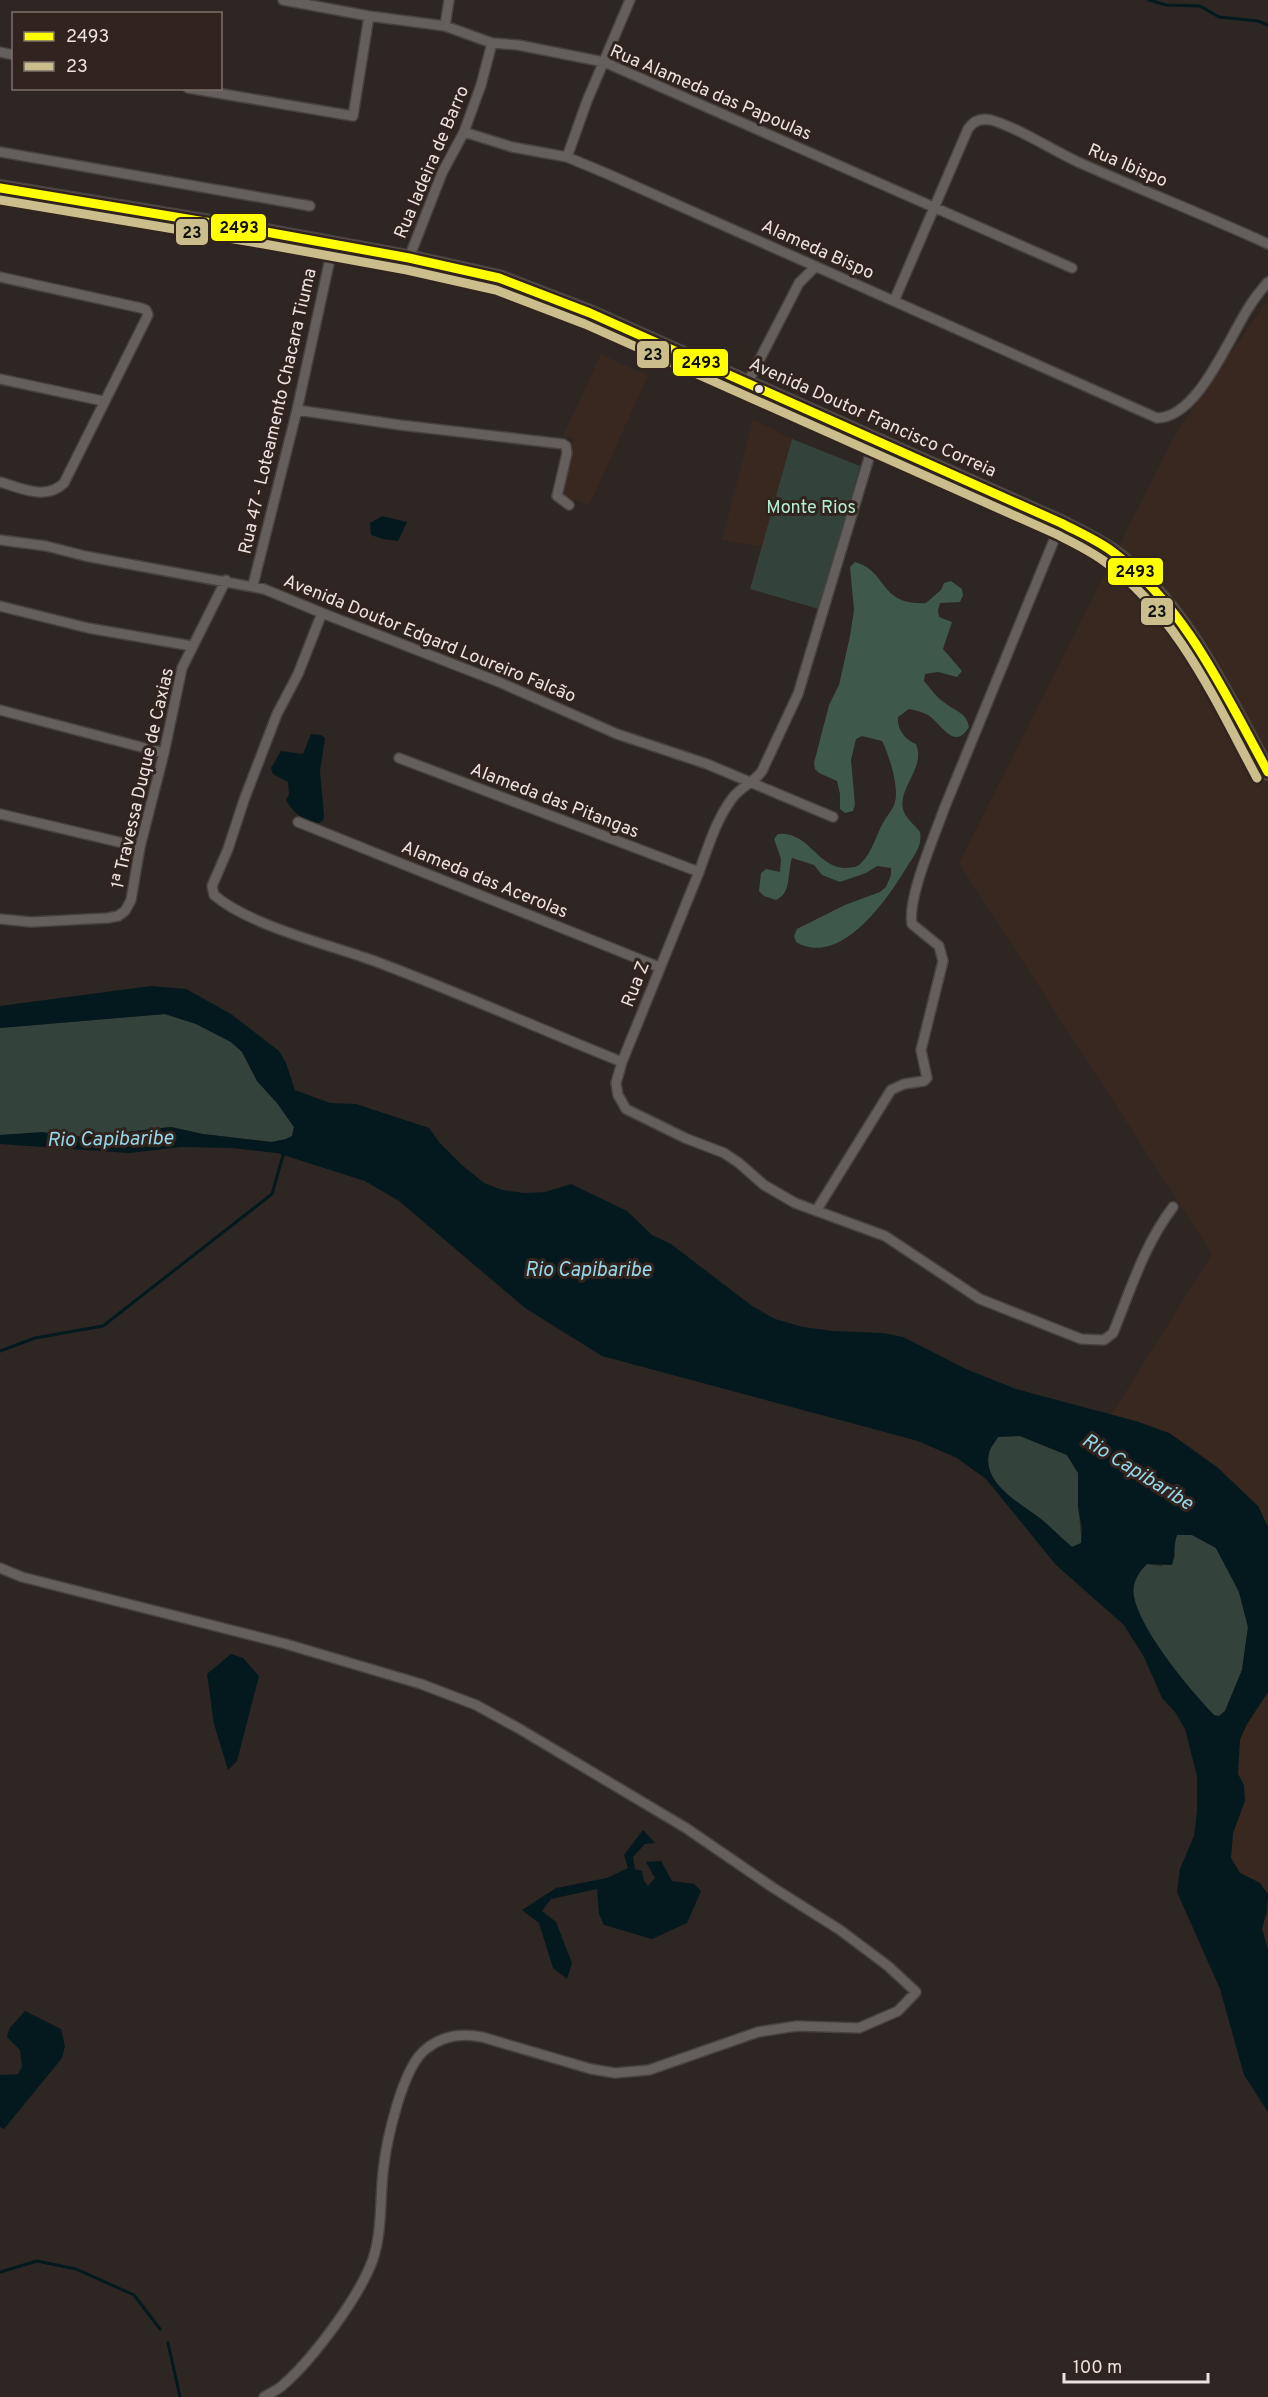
<svg xmlns="http://www.w3.org/2000/svg" width="1268" height="2397" font-family="Overpass,sans-serif">
	<rect width="100%" height="100%" fill="#2d2623"/>
	<path fill="#392820" d="M 1268,299 L 1268,1527 L 1258,1506 L 1195,1450 L 1169,1433 L 1111,1415 L 1212,1254 L 959,863 L 1175,434 Z
		M 601,354 L 648,376 L 589,506 L 559,493 L 574,440 L 563,436 Z
		M 753,419 L 792,439 L 762,547 L 722,540 Z
		M 1268,1692 L 1268,1949 L 1262,1929 L 1267,1911 L 1260,1883 L 1240,1873 L 1231,1858 L 1233,1833 L 1244,1785 L 1238,1774 L 1240,1739 L 1247,1724 Z"/>
	<path fill="#33433b" d="M 792,439 L 860,466 L 819,609 L 750,589 Z
		M 165,1014 L 196,1024 L 231,1042 L 242,1052 L 257,1081 L 277,1103 L 294,1127 L 292,1136 L 286,1139 L 272,1142 L 203,1134 L 171,1127 L 83,1137 L 61,1133 L 0,1135 L 0,1028 Z
		M 1020,1436 L 1067,1455 L 1078,1473 L 1078,1506 L 1082,1543 L 1072,1547 C 1061,1538 1052,1528 1041,1519 C 1022,1504 981,1484 989,1453 C 990,1448 995,1442 998,1437 Z
		M 1177,1535 L 1192,1535 L 1216,1548 L 1239,1592 L 1248,1627 L 1242,1670 L 1225,1711 L 1219,1716 L 1214,1715 C 1189,1689 1141,1632 1134,1597 C 1131,1584 1139,1572 1147,1564 L 1161,1566 L 1175,1557 L 1173,1546 Z"/>
	<path fill="#3f584c" d="M 855,562 C 888,571 879,606 926,603 L 941,590 L 944,583 L 951,581 L 962,589 L 963,595 L 960,602 L 940,603 L 938,610 L 939,617 L 952,622 L 943,649 L 962,671 L 957,677 L 938,672 L 925,674 L 924,681 C 930,688 937,698 945,703 C 955,711 967,713 969,727 C 954,752 941,723 928,715 C 922,712 915,710 909,709 L 898,717 C 897,730 905,739 916,744 C 926,768 898,787 903,809 C 905,818 915,825 920,832 C 923,847 912,858 905,870 C 886,901 840,968 796,942 L 794,936 L 797,929 L 845,905 L 880,892 L 886,887 L 891,875 L 891,868 L 877,866 L 866,873 L 840,882 L 822,875 L 814,865 L 792,858 C 787,873 792,893 776,900 L 764,896 L 759,891 L 761,873 L 766,869 L 780,872 L 781,859 L 774,839 L 778,834 C 811,830 819,875 853,867 C 856,867 860,865 861,863 C 872,853 876,835 883,823 C 886,817 890,813 893,807 C 895,804 896,798 896,794 C 896,778 889,755 882,741 L 862,736 L 856,739 L 851,760 L 855,805 L 853,811 L 845,813 L 840,809 L 840,794 L 837,781 L 819,773 L 815,769 L 814,763 L 829,705 L 839,685 L 850,636 L 854,610 L 850,567 Z"/>
	<path fill="#04191e" fill-rule="evenodd" d="M 382,516 L 407,522 L 398,541 L 383,539 L 371,535 L 370,523 Z
		M 311,734 L 321,735 L 325,738 L 320,771 L 324,816 L 323,820 L 319,823 C 305,822 293,813 286,800 L 289,794 L 288,782 L 273,774 L 271,768 L 281,751 L 303,754 Z
		M 151,986 L 186,989 L 231,1014 L 279,1051 L 286,1063 L 295,1090 L 330,1103 L 356,1104 L 429,1128 L 439,1142 L 463,1166 L 484,1183 L 503,1190 L 524,1193 L 545,1192 L 571,1184 L 627,1211 L 652,1235 L 671,1244 L 752,1306 L 775,1319 L 803,1327 L 832,1331 L 883,1333 L 903,1337 L 966,1369 L 1016,1389 L 1139,1422 L 1169,1433 L 1217,1467 L 1258,1506 L 1268,1527 L 1268,1692 L 1247,1724 L 1240,1739 L 1238,1774 L 1244,1785 L 1245,1801 L 1233,1833 L 1231,1858 L 1240,1873 L 1260,1883 L 1268,1894 L 1267,1911 L 1262,1929 L 1268,1949 L 1268,2112 L 1244,2075 L 1220,1989 L 1177,1892 L 1180,1869 L 1194,1836 L 1197,1812 L 1197,1776 L 1185,1729 L 1175,1712 L 1162,1698 L 1144,1657 L 1124,1625 L 1056,1565 L 986,1479 L 957,1458 L 918,1441 L 602,1356 L 525,1308 L 399,1201 L 365,1181 L 277,1153 L 232,1148 L 181,1147 L 129,1153 L 0,1144 L 0,1135 L 42,1132 L 83,1137 L 171,1127 L 203,1134 L 272,1142 L 286,1139 L 292,1136 L 294,1127 L 277,1103 L 257,1081 L 242,1052 L 231,1042 L 196,1024 L 165,1014 L 0,1028 L 0,1006 ZM 1020,1436 L 1067,1455 L 1078,1473 L 1078,1506 L 1082,1529 L 1081,1543 L 1072,1547 C 1061,1538 1052,1528 1041,1519 C 1022,1504 982,1484 989,1453 C 990,1448 995,1442 998,1437 ZM 1177,1535 L 1192,1535 L 1216,1548 L 1239,1592 L 1248,1627 L 1242,1670 L 1225,1711 L 1219,1716 L 1214,1715 C 1189,1689 1141,1631 1134,1597 C 1131,1584 1138,1572 1147,1564 L 1172,1565 C 1176,1555 1173,1546 1177,1535 Z
		M 231,1654 L 243,1658 L 259,1676 L 237,1761 L 228,1770 L 214,1724 L 207,1674 Z
		M 643,1830 L 655,1843 L 645,1844 L 633,1857 L 635,1869 L 642,1871 L 644,1881 L 648,1886 L 655,1878 L 646,1862 L 661,1861 L 672,1881 L 694,1884 L 701,1891 L 687,1923 L 652,1939 L 604,1925 L 599,1914 L 597,1889 L 551,1899 L 542,1911 L 556,1922 L 572,1963 L 567,1979 L 553,1968 L 539,1923 L 522,1910 L 556,1888 L 607,1878 L 628,1868 L 624,1855 Z
		M 25,2011 L 61,2029 L 65,2046 L 62,2058 L 4,2129 L 0,2127 L 0,2075 L 18,2074 L 22,2067 L 20,2050 L 7,2037 L 9,2029 Z"/>
	<g fill="none" stroke-linecap="round" stroke-linejoin="round">
		<path stroke="#04191e" stroke-width="3" d="M 1149,0 L 1166,5 L 1200,6 L 1219,17 L 1258,21 L 1268,25
			M 0,1351 L 35,1338 L 103,1326 L 272,1194 L 284,1152
			M 0,2272 L 37,2261 L 76,2269 L 134,2295 L 160,2329
			M 168,2343 L 180,2397"/>
		<defs>
			<path id="minor" d="M 283,0 L 369,16 L 445,26 L 492,43 L 518,45 L 604,62 L 1072,268
				M 445,26 L 449,0
				M 0,52 L 14,55
				M 188,88 L 353,116 L 369,16
				M 464,132 L 512,147 L 567,157 L 610,175 L 1157,418 C 1199,418 1230,334 1251,304 C 1256,296 1262,289 1268,282
				M 0,152 L 310,206
				M 567,157 L 587,101 L 630,0
				M 409,258 L 442,173 L 464,132 L 481,85 L 492,43
				M 0,277 L 141,308 L 146,310 L 148,315 L 64,483 C 46,501 21,488 0,482
				M 894,301 L 968,129 C 973,121 981,118 991,120 C 1017,127 1052,150 1078,162 C 1141,190 1205,215 1268,244
				M 0,379 L 103,401
				M 748,382 L 799,283 L 815,267
				M 297,410 L 400,425 L 563,444 L 566,446 L 567,453 L 557,496 L 569,505
				M 875,438 L 798,694 L 762,771 C 754,782 743,786 734,796 C 717,817 708,847 699,872 L 622,1062 L 616,1083 L 618,1095 L 626,1109 L 685,1138 L 724,1153 L 739,1163 L 764,1185 L 795,1203 L 885,1236 L 980,1299 L 1081,1339 L 1104,1340 L 1113,1333 C 1131,1289 1144,1245 1173,1207
				M 0,540 L 46,546 L 85,556 L 264,589 L 322,613 L 499,682 L 617,734 L 707,764 L 833,817
				M 253,585 L 297,410 L 333,245
				M 0,606 L 88,628 L 192,646
				M 322,613 L 298,674 L 277,714 L 244,800 L 228,849 L 212,886 L 214,895 C 250,926 331,945 377,962 C 460,993 540,1029 622,1062
				M 0,710 L 164,753
				M 399,758 L 699,872
				M 0,814 L 140,847
				M 298,822 L 659,967
				M 0,919 L 31,922 L 108,918 L 118,916 L 125,911 L 131,900 L 140,847 L 164,753 L 182,668 L 226,580
				M 816,1211 L 891,1090 L 904,1084 L 924,1081 L 927,1078 L 921,1050 L 943,961 L 939,946 L 912,924 C 907,898 935,835 944,809 L 1061,523
				M 0,1568 L 22,1577 L 286,1644 L 421,1684 L 476,1705 L 518,1728 L 686,1828 L 772,1887 L 840,1930 L 888,1966 L 916,1992 L 898,2011 L 859,2028 L 797,2026 L 758,2032 L 649,2070 L 615,2073 L 591,2069 L 482,2037 C 462,2033 443,2035 426,2049 C 402,2067 386,2143 383,2172 C 380,2201 382,2232 373,2259 C 360,2296 313,2359 283,2385 C 278,2390 270,2393 264,2397"/>
			<path id="primary" d="M 0,188 L 266,232 L 409,258 L 499,278 L 590,313 L 1061,523 C 1078,532 1097,541 1113,552 C 1187,607 1224,694 1268,772"/>
		</defs>
		<use href="#minor" stroke="#48423f" stroke-width="12"/>
		<use href="#primary" stroke="#48423f" stroke-width="18"/>
		<use href="#minor" stroke="#645f5d" stroke-width="9"/>
		<use href="#primary" stroke="#685c5b" stroke-width="15"/>
		<defs>
			<path id="bus-1" d="M 0,188 L 266,232 L 409,258 L 499,278 L 590,313 L 1061,523 C 1078,532 1097,540 1113,552 C 1186,607 1225,694 1268,772"/>
			<path id="bus-2" d="M 0,200 L 264,244 L 407,270 L 496,290 L 585,324 L 1056,534 C 1072,542 1089,550 1104,561 C 1177,613 1216,702 1257,778"/>
		</defs>
		<use href="#bus-1" stroke="#31241f" stroke-width="14"/>
		<use href="#bus-2" stroke="#31241f" stroke-width="14"/>
		<use href="#bus-1" stroke="#ff0" stroke-width="9"/>
		<use href="#bus-2" stroke="#ccbe8c" stroke-width="9"/>
	</g>
	<circle fill="#ebe2df" stroke="#31241f" stroke-width="2" cx="759" cy="389" r="5"/>
	<g text-anchor="middle" stroke-width="6" stroke-linejoin="round" paint-order="stroke">
		<g font-size="18" fill="#ebe2df" stroke="#31241f">
			<text transform="translate(711 92) rotate(23)" y="6">Rua Alameda das Papoulas</text>
			<text transform="translate(431 162) rotate(-67)" y="6">Rua ladeira de Barro</text>
			<text transform="translate(1128 165) rotate(23)" y="6">Rua Ibispo</text>
			<text transform="translate(818 249) rotate(24)" y="6">Alameda Bispo</text>
			<text transform="translate(277 411) rotate(-77)" y="6">Rua 47 - Loteamento Chacara Tiuma</text>
			<text transform="translate(873 417) rotate(24)" y="6">Avenida Doutor Francisco Correia</text>
			<text transform="translate(430 638) rotate(22)" y="6">Avenida Doutor Edgard Loureiro Falcão</text>
			<text transform="translate(142 778) rotate(-77)" y="6">1ª Travessa Duque de Caxias</text>
			<text transform="translate(555 800) rotate(21)" y="6">Alameda das Pitangas</text>
			<text transform="translate(485 879) rotate(22)" y="6">Alameda das Acerolas</text>
			<text transform="translate(635 984) rotate(-69)" y="6">Rua Z</text>
		</g>
		<g font-size="18" fill="#b3efd2" stroke="#31241f">
			<text x="811" y="513">Monte Rios</text>
		</g>
		<g font-size="20" font-style="italic" fill="#95d8ea" stroke="#31241f">
			<text transform="translate(110 1138) rotate(-1)" y="7">Rio Capibaribe</text>
			<text x="588" y="1276">Rio Capibaribe</text>
			<text transform="translate(1138 1471) rotate(32)" y="7">Rio Capibaribe</text>
		</g>
	</g>
	<g stroke="#31241f" stroke-width="2">
		<rect x="210" y="213" width="57" height="29" rx="6" fill="#ff0"/>
		<rect x="175" y="218" width="34" height="28" rx="6" fill="#ccbe8c"/>
		<rect x="636" y="340" width="34" height="29" rx="6" fill="#ccbe8c"/>
		<rect x="672" y="348" width="57" height="29" rx="6" fill="#ff0"/>
		<rect x="1107" y="557" width="57" height="29" rx="6" fill="#ff0"/>
		<rect x="1140" y="597" width="34" height="29" rx="6" fill="#ccbe8c"/>
	</g>
	<g font-size="16" text-anchor="middle" font-weight="bold" fill="#111">
		<text x="239" y="233">2493</text>
		<text x="192" y="238">23</text>
		<text x="653" y="360">23</text>
		<text x="701" y="368">2493</text>
		<text x="1135" y="577">2493</text>
		<text x="1157" y="617">23</text>
	</g>
	<rect x="12" y="12" width="210" height="78" fill="#31241f" stroke="#7b706c" stroke-width="1.5"/>
	<rect x="24" y="32" width="30" height="9" fill="#ffff00" stroke="#7b706c" stroke-width="1.5"/>
	<text x="66" y="42" font-size="18" fill="#ebe2df">2493</text>
	<rect x="24" y="62" width="30" height="9" fill="#ccbe8c" stroke="#7b706c" stroke-width="1.5"/>
	<text x="66" y="72" font-size="18" fill="#ebe2df">23</text>
	<path d="M1064 2373v9h144v-9" fill="none" stroke="#ebe2df" stroke-width="3"/>
	<text x="1073" y="2373" font-size="18" fill="#ebe2df" stroke="#31241f" stroke-width="4.5" paint-order="stroke">100 m</text>
</svg>
